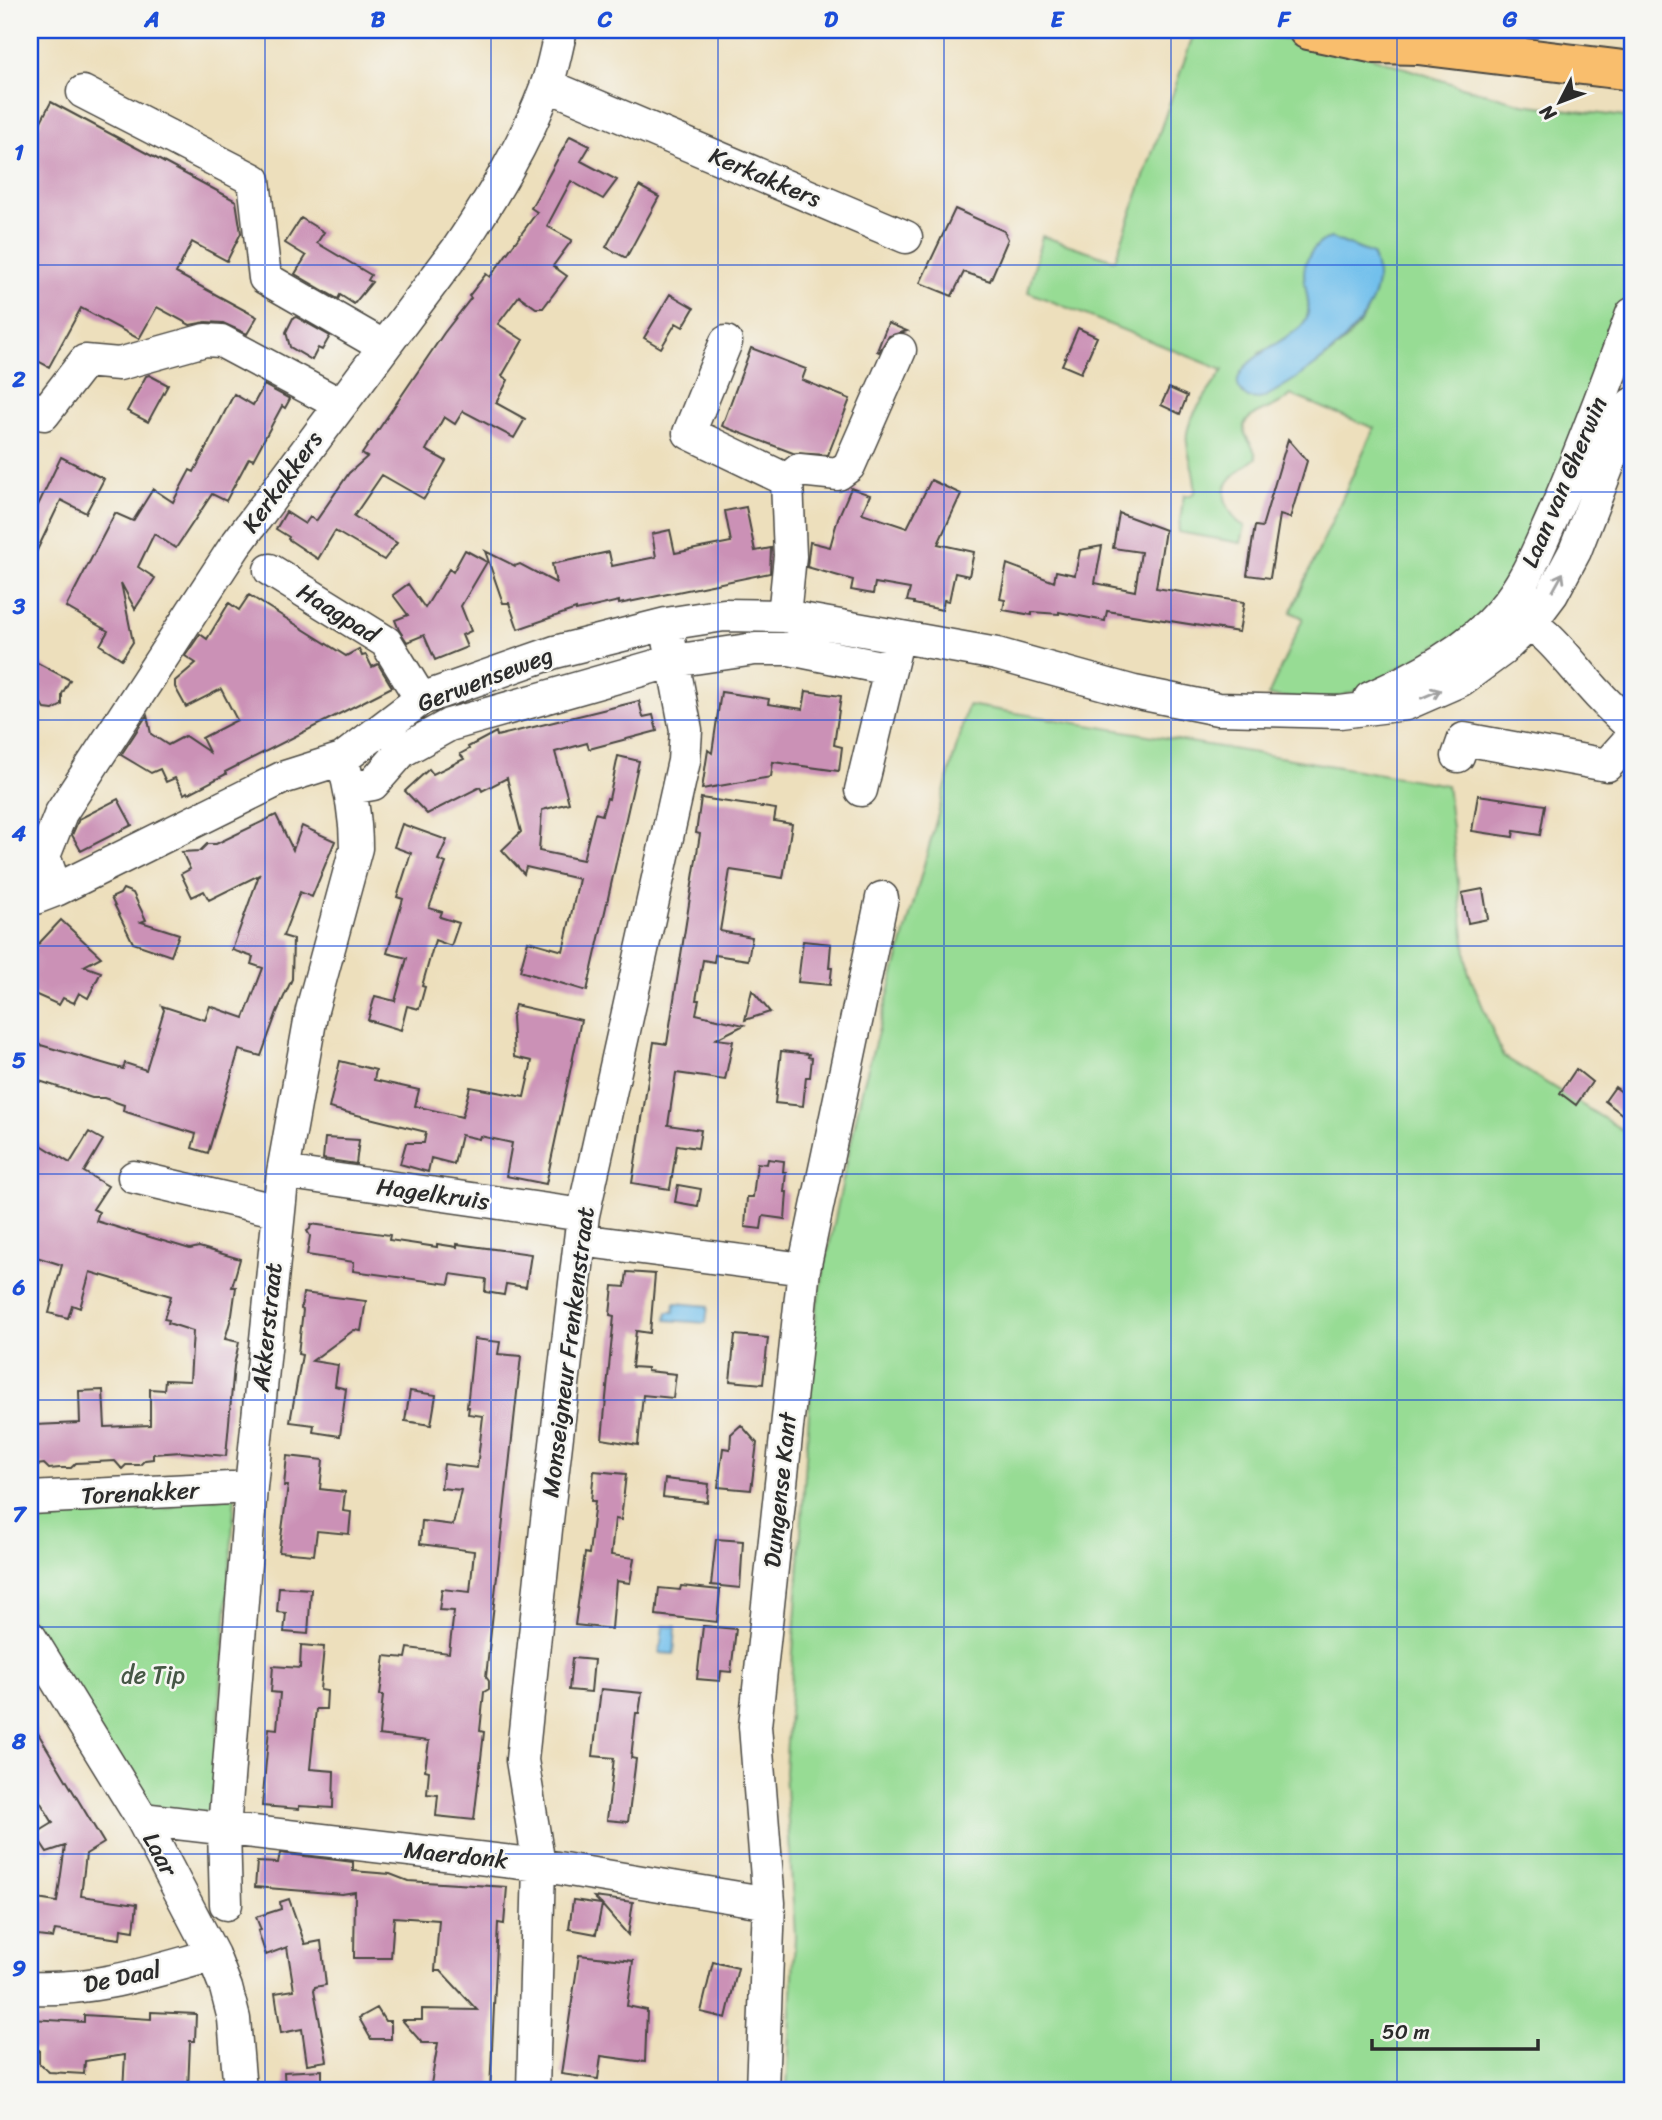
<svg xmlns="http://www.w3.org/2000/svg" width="1662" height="2120" font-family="Sriracha,sans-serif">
	<rect width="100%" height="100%" fill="#f6f6f2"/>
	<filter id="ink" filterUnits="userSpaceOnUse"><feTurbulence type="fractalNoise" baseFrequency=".0143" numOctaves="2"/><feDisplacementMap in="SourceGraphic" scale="14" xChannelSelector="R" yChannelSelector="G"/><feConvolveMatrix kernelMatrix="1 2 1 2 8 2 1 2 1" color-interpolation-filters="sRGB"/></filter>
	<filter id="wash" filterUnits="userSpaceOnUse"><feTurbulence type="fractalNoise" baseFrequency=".00686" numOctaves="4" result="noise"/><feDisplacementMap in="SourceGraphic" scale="28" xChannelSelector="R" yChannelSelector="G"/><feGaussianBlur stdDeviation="1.57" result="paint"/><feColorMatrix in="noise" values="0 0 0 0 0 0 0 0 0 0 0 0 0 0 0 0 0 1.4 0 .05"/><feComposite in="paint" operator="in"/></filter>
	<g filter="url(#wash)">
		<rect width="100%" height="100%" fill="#eddfbc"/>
		<path fill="#97dc94" stroke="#618460" stroke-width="2" fill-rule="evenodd" d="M 1195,30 L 1244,30 L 1366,55 L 1462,87 L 1523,104 L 1632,118 L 1632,296 L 1534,541 L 1481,620 L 1365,688 L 1329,700 L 1268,696 L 1303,618 L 1291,612 L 1374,428 L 1291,395 C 1281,407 1246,413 1244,426 C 1243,439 1256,446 1256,458 C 1237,472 1214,485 1230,510 C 1234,518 1237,523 1245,526 L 1241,543 L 1178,532 L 1184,495 L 1191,495 L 1195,492 C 1196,475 1189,460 1187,443 C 1183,419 1211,391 1223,370 L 1028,292 L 1042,236 L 1115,260 ZM 1331,238 L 1372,254 C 1371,268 1374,296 1368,309 C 1355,338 1323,361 1296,377 L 1259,353 C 1275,346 1306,333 1309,312 C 1309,307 1307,301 1308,295 C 1312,277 1324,256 1331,238 Z
			M 968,705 L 1447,785 L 1468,971 L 1503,1056 L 1632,1136 L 1632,2090 L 787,2090 L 795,1936 L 785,1772 L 816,1309 L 862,1090 Z
			M 235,1497 L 212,1809 L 204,1814 L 148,1810 L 30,1619 L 30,1513 L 171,1508 L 180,1500 Z"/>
		<path fill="#72c0ec" stroke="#4e768c" stroke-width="2" d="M 1331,238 L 1372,254 C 1399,313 1310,372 1267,396 L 1260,399 L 1248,398 C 1210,371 1289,341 1302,325 C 1321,303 1290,277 1313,250 C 1319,243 1323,240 1331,238 Z
			M 675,1303 L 708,1306 L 706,1323 L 666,1320 L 667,1312 L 674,1312 Z
			M 663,1626 L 676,1627 L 674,1654 L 660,1653 Z"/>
		<g id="blocks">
			<path fill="#cb91b6" d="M 51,102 L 236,201 L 241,233 L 227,261 L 192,242 L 176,273 L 257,317 L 247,334 L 223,323 L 206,322 L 190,325 L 157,307 L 139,339 L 81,308 L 49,367 L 30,357 L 30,142 Z
				M 570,136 L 590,146 L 581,161 L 617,180 L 603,199 L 571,181 L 547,226 L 572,240 L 553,266 L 567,276 L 543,308 L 536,308 L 519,296 L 498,324 L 523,340 L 502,376 L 508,380 L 496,403 L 525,419 L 514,438 L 463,411 L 455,424 L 444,417 L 426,450 L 446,461 L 424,499 L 382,475 L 354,516 L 397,543 L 384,560 L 335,531 L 318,559 L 288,539 L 289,537 L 276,529 L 286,512 L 305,524 L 310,517 L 316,521 L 349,473 L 367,457 L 362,454 L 444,333 L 471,298 L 469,296 L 486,274 L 490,277 L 537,212 L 531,208 Z
				M 639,186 L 659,197 L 626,258 L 606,247 Z
				M 955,209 L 1004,231 L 1008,239 L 990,281 L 964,272 L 952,296 L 920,283 Z
				M 301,218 L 324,232 L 317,243 L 371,275 L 368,280 L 372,282 L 354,304 L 340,295 L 338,299 L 295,274 L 306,256 L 285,243 Z
				M 670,294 L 694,308 L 683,327 L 676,323 L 661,348 L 644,338 Z
				M 296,317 L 330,336 L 322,350 L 318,348 L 312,360 L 290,347 L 286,332 L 293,318 Z
				M 888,323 L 907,331 L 889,336 L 879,352 L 877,351 Z
				M 1078,328 L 1097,337 L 1081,373 L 1062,365 Z
				M 751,348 L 806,369 L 802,380 L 850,399 L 828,455 L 793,453 L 722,426 Z
				M 149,375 L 168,385 L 148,422 L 127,411 L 146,376 Z
				M 264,385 L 290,399 L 285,408 L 282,406 L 253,460 L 249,458 L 226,501 L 212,494 L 176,548 L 154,534 L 138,567 L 155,578 L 135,609 L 121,583 L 133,642 L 122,659 L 100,645 L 108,631 L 66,607 L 115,513 L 133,521 L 153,489 L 173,502 L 190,470 L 194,472 L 234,394 L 253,405 Z
				M 1169,388 L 1187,396 L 1180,414 L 1161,405 Z
				M 1288,439 L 1307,461 L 1290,518 L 1280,515 L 1270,578 L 1247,575 L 1255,526 L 1262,527 Z
				M 61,457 L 104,479 L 86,513 L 61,500 L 30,565 L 30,522 Z
				M 931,480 L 961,494 L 938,544 L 974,552 L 969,576 L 955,573 L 949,601 L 944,600 L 942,610 L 914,604 L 914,602 L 907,601 L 910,589 L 875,583 L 873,594 L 851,590 L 853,580 L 807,567 L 810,542 L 830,547 L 838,518 L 851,488 L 870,495 L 862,513 L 907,528 Z
				M 746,507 L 755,551 L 771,548 L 770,573 L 619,604 L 619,601 L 576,611 L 576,609 L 518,629 L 509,603 L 503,603 L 485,551 L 515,566 L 520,564 L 556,583 L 552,564 L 609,552 L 612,566 L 656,557 L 652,534 L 670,530 L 675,553 L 731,542 L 725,511 Z
				M 1119,513 L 1165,530 L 1156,588 L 1244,602 L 1239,632 L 1107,611 L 1105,621 L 1059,612 L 1059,614 L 1032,612 L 1032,615 L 1003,610 L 1005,600 L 1000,599 L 1007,564 L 1054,582 L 1056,571 L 1075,575 L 1080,550 L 1102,546 L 1095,583 L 1135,591 L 1141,552 L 1113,548 Z
				M 465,550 L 487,562 L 461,606 L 471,631 L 462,635 L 467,647 L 435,660 L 424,635 L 407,642 L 399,630 L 395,620 L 408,615 L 393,595 L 408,584 L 425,608 L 449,569 L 453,572 Z
				M 249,595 L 346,656 L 359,649 L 362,656 L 366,655 L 372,667 L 378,664 L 392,687 L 225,772 L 226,774 L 188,794 L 187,792 L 184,794 L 175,778 L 166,782 L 160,769 L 151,773 L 121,755 L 147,715 L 151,734 L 168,745 L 185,736 L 209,752 L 202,738 L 237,720 L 221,689 L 186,707 L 175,687 L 175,681 L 196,663 L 185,656 L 200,634 L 207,639 L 229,603 L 239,610 Z
				M 30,659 L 70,680 L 62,694 L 62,705 L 53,710 L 45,709 L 40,702 L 30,697 Z
				M 806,691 L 841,696 L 834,745 L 842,747 L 839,771 L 773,762 L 771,777 L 702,789 L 708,750 L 712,753 L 721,692 L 769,699 L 768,704 L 803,709 Z
				M 639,701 L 643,717 L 653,715 L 657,731 L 589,749 L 587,743 L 555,752 L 569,803 L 542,810 L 539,851 L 583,860 L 595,813 L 602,815 L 607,798 L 609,799 L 618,756 L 639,761 L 587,991 L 520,971 L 528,941 L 563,951 L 579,879 L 526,867 L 524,874 L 502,850 L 521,832 L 507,778 L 482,791 L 480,787 L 427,814 L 405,791 L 429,769 L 433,774 L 464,759 L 460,754 L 469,749 L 468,747 L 496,732 L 497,736 Z
				M 1478,795 L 1545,805 L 1540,835 L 1514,831 L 1513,837 L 1472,831 Z
				M 701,798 L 776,809 L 774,821 L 792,824 L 783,878 L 730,870 L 720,931 L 752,937 L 748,960 L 715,955 L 714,962 L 703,960 L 696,1000 L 699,1000 L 696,1014 L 744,1025 L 716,1039 L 733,1041 L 725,1080 L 676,1073 L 668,1125 L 701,1130 L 698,1148 L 677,1145 L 670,1189 L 632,1183 L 654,1042 L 667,1044 L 700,834 L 696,833 Z
				M 118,799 L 132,825 L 81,851 L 72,835 L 79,819 Z
				M 276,815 L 293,850 L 302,826 L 335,841 L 312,897 L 300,892 L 283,936 L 293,939 L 292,979 L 277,1012 L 261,1056 L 239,1050 L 208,1153 L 192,1148 L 196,1134 L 123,1111 L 124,1105 L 104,1098 L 92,1098 L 30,1078 L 30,1055 L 37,1044 L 123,1069 L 125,1063 L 146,1070 L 164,1010 L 162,1006 L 205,1020 L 210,1006 L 244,1018 L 263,968 L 251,964 L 253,957 L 232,950 L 259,875 L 209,900 L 204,891 L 192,897 L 181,874 L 190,869 L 182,852 L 200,851 L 207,844 L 216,844 Z
				M 402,824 L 447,840 L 438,860 L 446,863 L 429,908 L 442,912 L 440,917 L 459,923 L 451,946 L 435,940 L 422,986 L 425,987 L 419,1009 L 407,1006 L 401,1030 L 368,1020 L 375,996 L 395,1001 L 407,958 L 387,953 L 403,899 L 397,897 L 411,853 L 394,847 Z
				M 123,889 L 133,893 L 146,920 L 141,922 L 179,934 L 171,956 L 133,943 L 111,898 L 120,894 Z
				M 1483,889 L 1488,919 L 1468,923 L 1462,893 Z
				M 61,920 L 101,957 L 84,966 L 101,972 L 88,998 L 79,993 L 74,1003 L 63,998 L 59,1005 L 30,992 L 30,953 Z
				M 803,941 L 831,944 L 829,968 L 832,968 L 830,985 L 798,982 Z
				M 752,990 L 770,1012 L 745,1020 Z
				M 515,1005 L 581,1020 L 546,1184 L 506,1176 L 512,1143 L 480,1136 L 479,1139 L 461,1135 L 454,1164 L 431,1158 L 428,1172 L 400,1164 L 406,1143 L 424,1143 L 426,1132 L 329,1108 L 340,1061 L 376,1070 L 374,1080 L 419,1090 L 415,1106 L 462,1117 L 470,1087 L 524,1097 L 532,1061 L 514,1057 L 512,1017 Z
				M 781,1051 L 809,1054 L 808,1057 L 812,1058 L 810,1077 L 806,1077 L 803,1106 L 775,1103 Z
				M 1576,1069 L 1592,1082 L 1576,1105 L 1560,1093 Z
				M 1615,1087 L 1632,1100 L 1632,1122 L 1605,1101 Z
				M 89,1132 L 103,1140 L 84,1172 L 108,1186 L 93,1209 L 99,1212 L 96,1221 L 190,1249 L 199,1247 L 240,1259 L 232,1287 L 236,1287 L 232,1315 L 225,1339 L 239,1342 L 234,1366 L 226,1456 L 181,1452 L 153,1454 L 153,1459 L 145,1460 L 140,1465 L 126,1465 L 122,1469 L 115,1461 L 76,1463 L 71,1468 L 60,1468 L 49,1469 L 44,1464 L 36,1465 L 35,1425 L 80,1423 L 79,1391 L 103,1390 L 105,1427 L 150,1425 L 150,1389 L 164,1390 L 165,1380 L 190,1381 L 193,1331 L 168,1323 L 169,1320 L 164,1319 L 171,1296 L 90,1272 L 80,1308 L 72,1305 L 68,1318 L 49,1313 L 62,1265 L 30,1255 L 30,1138 L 70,1163 Z
				M 325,1138 L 359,1140 L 356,1164 L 323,1159 Z
				M 768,1159 L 784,1161 L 783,1172 L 786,1172 L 784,1192 L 787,1192 L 785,1219 L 763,1216 L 761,1229 L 745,1227 L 747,1197 L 753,1197 L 757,1163 L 767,1164 Z
				M 678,1185 L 701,1189 L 698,1206 L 675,1202 Z
				M 311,1224 L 390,1235 L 389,1240 L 437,1247 L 437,1244 L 457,1247 L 457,1244 L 531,1254 L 526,1287 L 506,1284 L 504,1295 L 485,1292 L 486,1279 L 451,1274 L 449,1284 L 353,1271 L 354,1262 L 307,1255 L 310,1236 L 307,1231 L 310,1229 Z
				M 627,1272 L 655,1274 L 650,1333 L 636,1331 L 632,1367 L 647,1368 L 647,1371 L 676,1374 L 673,1398 L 643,1395 L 638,1445 L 602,1439 L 614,1316 L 610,1315 L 613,1286 L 625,1287 Z
				M 303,1293 L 366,1301 L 361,1331 L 354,1330 L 312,1361 L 338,1365 L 335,1386 L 346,1389 L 340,1436 L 313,1432 L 314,1425 L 290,1422 L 302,1355 L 298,1354 L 303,1310 L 301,1309 Z
				M 735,1335 L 768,1338 L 763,1384 L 730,1381 Z
				M 474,1339 L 500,1342 L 498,1354 L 521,1356 L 486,1677 L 489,1681 L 489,1689 L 484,1692 L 480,1731 L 484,1732 L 474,1820 L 436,1816 L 438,1795 L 427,1794 L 429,1771 L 425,1770 L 429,1741 L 379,1735 L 383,1695 L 380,1695 L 385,1656 L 406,1658 L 408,1648 L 449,1653 L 454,1611 L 439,1610 L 442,1589 L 470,1592 L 474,1551 L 420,1544 L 422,1521 L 453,1525 L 461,1490 L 441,1488 L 444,1464 L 477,1468 L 483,1416 L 468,1414 L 469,1407 L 467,1407 Z
				M 410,1391 L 436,1395 L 431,1425 L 405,1421 Z
				M 741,1425 L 757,1443 L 751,1490 L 718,1487 L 723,1448 L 730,1449 L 731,1434 Z
				M 287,1456 L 323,1460 L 320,1489 L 345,1492 L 343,1511 L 351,1512 L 349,1534 L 317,1531 L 314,1555 L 279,1552 L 288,1486 L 284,1486 Z
				M 594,1471 L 626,1474 L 621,1520 L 615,1519 L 611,1555 L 634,1558 L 630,1583 L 616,1581 L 612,1629 L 575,1625 L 585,1553 L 589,1554 L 595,1501 L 591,1501 Z
				M 665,1479 L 709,1484 L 707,1502 L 663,1497 Z
				M 716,1539 L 743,1541 L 740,1588 L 711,1585 Z
				M 681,1586 L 720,1590 L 717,1622 L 656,1615 L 659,1588 L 680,1590 Z
				M 279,1587 L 311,1589 L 308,1634 L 284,1632 L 286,1613 L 277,1612 Z
				M 703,1626 L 736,1629 L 731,1672 L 721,1671 L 720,1681 L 697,1679 Z
				M 301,1645 L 324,1647 L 320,1690 L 327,1691 L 326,1709 L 316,1709 L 310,1769 L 334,1771 L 333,1808 L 299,1806 L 299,1809 L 262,1806 L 269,1728 L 277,1729 L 280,1693 L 271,1692 L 273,1666 L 300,1668 Z
				M 572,1658 L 594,1660 L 591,1692 L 569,1690 Z
				M 601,1689 L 642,1693 L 639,1713 L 636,1713 L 631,1758 L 636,1759 L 628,1822 L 607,1820 L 614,1758 L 593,1756 Z
				M 30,1720 L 104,1843 L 86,1854 L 81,1896 L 137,1904 L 134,1931 L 121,1929 L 120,1939 L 55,1930 L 53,1938 L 30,1935 L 30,1898 L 57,1902 L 65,1846 L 47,1852 L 35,1834 L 53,1823 L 30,1785 Z
				M 280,1853 L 353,1862 L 353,1871 L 390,1874 L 408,1881 L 507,1887 L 504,1924 L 498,1923 L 490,2090 L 430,2090 L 438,2043 L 422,2043 L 402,2020 L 422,2020 L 422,2009 L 477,2010 L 441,1971 L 435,1971 L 439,1920 L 394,1917 L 391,1958 L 354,1958 L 355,1892 L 342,1894 L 255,1887 L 257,1862 L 278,1863 Z
				M 594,1897 L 633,1902 L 628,1935 L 602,1905 L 596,1934 L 569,1929 L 573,1900 L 601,1904 Z
				M 289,1899 L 305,1944 L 321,1941 L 326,1985 L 315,1987 L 314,1990 L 327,2061 L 307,2064 L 302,2029 L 281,2033 L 275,1993 L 294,1990 L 287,1947 L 266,1955 L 258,1931 L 261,1930 L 256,1917 L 281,1909 L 280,1902 Z
				M 579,1955 L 633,1961 L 627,2006 L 647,2010 L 645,2062 L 601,2056 L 598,2079 L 561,2074 Z
				M 713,1962 L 738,1968 L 726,2018 L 701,2012 Z
				M 377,2008 L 385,2021 L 391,2021 L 391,2039 L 371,2039 L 359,2018 Z
				M 151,2012 L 196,2014 L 195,2041 L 190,2041 L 188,2090 L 123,2090 L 125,2055 L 85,2061 L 84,2074 L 49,2072 L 39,2063 L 39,2050 L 30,2049 L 30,2019 L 84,2022 L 84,2015 L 151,2019 Z
				M 322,2070 L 322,2090 L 285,2090 L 284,2072 Z"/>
		</g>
	</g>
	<g filter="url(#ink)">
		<use href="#blocks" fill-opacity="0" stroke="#484641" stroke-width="2"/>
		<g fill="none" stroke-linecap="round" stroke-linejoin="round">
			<defs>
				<path id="minor" d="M 547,85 L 906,237
					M 83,92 L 254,180 L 265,278 L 383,346
					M 726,342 L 689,433 L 787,480 L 790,556 L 784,616
					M 30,406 L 44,414 L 85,361 L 119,364 L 205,340 L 221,341 L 339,404
					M 787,480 L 799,470 L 838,474 L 849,466 L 900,350
					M 270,570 L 386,642 L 421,699
					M 1511,612 C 1551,631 1570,665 1600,696 C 1610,707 1621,717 1632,727
					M 1370,698 C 1417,677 1468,650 1502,610 C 1526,583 1540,545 1555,512 C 1583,447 1608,380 1632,314
					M 1458,756 L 1464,739 L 1607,765 L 1632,737
					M 350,788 L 373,784 L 402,751 L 449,725 L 673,661 L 755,649 L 790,649 L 890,669
					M 861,790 L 895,649
					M 56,890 L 44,856 L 61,813 L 235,546 L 459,247 C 493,196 525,144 546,87 C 553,69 556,49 561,30
					M 30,900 L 56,890 L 282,778 L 342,759 L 421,699 L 555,652 L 666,624 L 724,615 L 784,616 L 997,654 L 1134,692 L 1218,709 L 1340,712 L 1406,704 L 1461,680 L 1502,650 L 1531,622 L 1552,594 L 1575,551 L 1632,404
					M 283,1172 L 583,1215
					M 134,1177 L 279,1211
					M 580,1240 L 804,1269
					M 30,1498 L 251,1487
					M 30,1637 L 142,1819 L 213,1955 L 226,1988 L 234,2019 L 240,2090
					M 142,1819 L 539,1865 L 769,1903
					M 226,1904 L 224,1829 L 251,1487 L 283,1172 L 312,1010 L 356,848 C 356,817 351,789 342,759
					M 30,1988 C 96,1991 150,1972 213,1955
					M 533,2090 L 539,1865 L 522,1760 L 546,1529 L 583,1215 L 684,761 L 686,730 L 666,624
					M 762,2090 L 769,1903 L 755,1726 L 804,1269 L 882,898"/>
				<path id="major" d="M 1308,30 L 1375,44 L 1418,45 L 1632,71"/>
			</defs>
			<use href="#minor" stroke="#484641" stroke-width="35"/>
			<use href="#major" stroke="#484641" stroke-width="42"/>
			<use href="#minor" stroke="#fff" stroke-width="32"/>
			<use href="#major" stroke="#f9be6d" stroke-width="38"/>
		</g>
		<defs><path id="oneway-shaft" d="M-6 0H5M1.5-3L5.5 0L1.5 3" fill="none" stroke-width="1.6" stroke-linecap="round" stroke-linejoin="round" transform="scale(1.75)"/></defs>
		<g stroke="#a0a0a0">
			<use href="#oneway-shaft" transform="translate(1558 582) rotate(-61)"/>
			<use href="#oneway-shaft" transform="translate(1431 694) rotate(-23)"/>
		</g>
	</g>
	<path fill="none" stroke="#1d4ed8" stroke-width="2" stroke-opacity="0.55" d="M 265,30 L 265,2090M 491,30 L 491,2090M 718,30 L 718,2090M 944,30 L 944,2090M 1171,30 L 1171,2090M 1397,30 L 1397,2090M 30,265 L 1632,265M 30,492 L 1632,492M 30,720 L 1632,720M 30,946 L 1632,946M 30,1174 L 1632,1174M 30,1400 L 1632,1400M 30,1627 L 1632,1627M 30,1854 L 1632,1854"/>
	<g text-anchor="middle" stroke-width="5" stroke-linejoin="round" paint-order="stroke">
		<g font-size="24" fill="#2b2b2b" stroke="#f6f6f2">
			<text transform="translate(765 177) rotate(23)" y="8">Kerkakkers</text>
			<text transform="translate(282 482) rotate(-54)" y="8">Kerkakkers</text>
			<text transform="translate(1564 482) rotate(-67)" y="8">Laan van Gherwin</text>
			<text transform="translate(338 613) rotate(32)" y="8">Haagpad</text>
			<text transform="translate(485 679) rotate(-21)" y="8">Gerwenseweg</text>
			<text transform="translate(433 1194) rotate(8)" y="8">Hagelkruis</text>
			<text transform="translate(267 1327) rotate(-84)" y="8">Akkerstraat</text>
			<text transform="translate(568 1352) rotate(-83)" y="8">Monseigneur Frenkenstraat</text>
			<text transform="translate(780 1490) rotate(-84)" y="8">Dungense Kant</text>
			<text transform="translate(140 1493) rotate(-3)" y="8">Torenakker</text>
			<text transform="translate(160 1854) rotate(62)" y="8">Laar</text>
			<text transform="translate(456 1855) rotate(6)" y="8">Maerdonk</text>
			<text transform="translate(122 1977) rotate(-12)" y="8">De Daal</text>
		</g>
		<g font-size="24" fill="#465745" stroke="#f6f6f2">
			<text x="153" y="1683">de Tip</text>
		</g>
	</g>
	<rect width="1662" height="2120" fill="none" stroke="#f6f6f2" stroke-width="77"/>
	<g transform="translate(1560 102) rotate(228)" stroke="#f6f6f2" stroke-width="5" paint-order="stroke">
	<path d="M0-5L12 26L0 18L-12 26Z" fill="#2b2b2b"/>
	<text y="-10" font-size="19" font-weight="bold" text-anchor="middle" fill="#2b2b2b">N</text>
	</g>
	<path d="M1372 2039v10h166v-10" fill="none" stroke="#2b2b2b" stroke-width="3.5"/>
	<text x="1382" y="2039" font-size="21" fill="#2b2b2b" stroke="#f6f6f2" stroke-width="5" paint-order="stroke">50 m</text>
	<rect x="38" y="38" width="1586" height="2044" fill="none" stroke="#1d4ed8" stroke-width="2.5"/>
	<g font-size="23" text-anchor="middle" font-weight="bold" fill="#1d4ed8">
		<text x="152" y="27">A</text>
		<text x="378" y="27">B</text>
		<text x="605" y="27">C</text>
		<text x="831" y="27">D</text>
		<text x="1057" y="27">E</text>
		<text x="1284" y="27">F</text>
		<text x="1510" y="27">G</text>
		<text x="19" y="160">1</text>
		<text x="19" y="387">2</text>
		<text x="19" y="614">3</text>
		<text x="19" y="841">4</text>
		<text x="19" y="1068">5</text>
		<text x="19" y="1295">6</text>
		<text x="19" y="1522">7</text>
		<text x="19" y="1749">8</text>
		<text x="19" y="1976">9</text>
	</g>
</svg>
